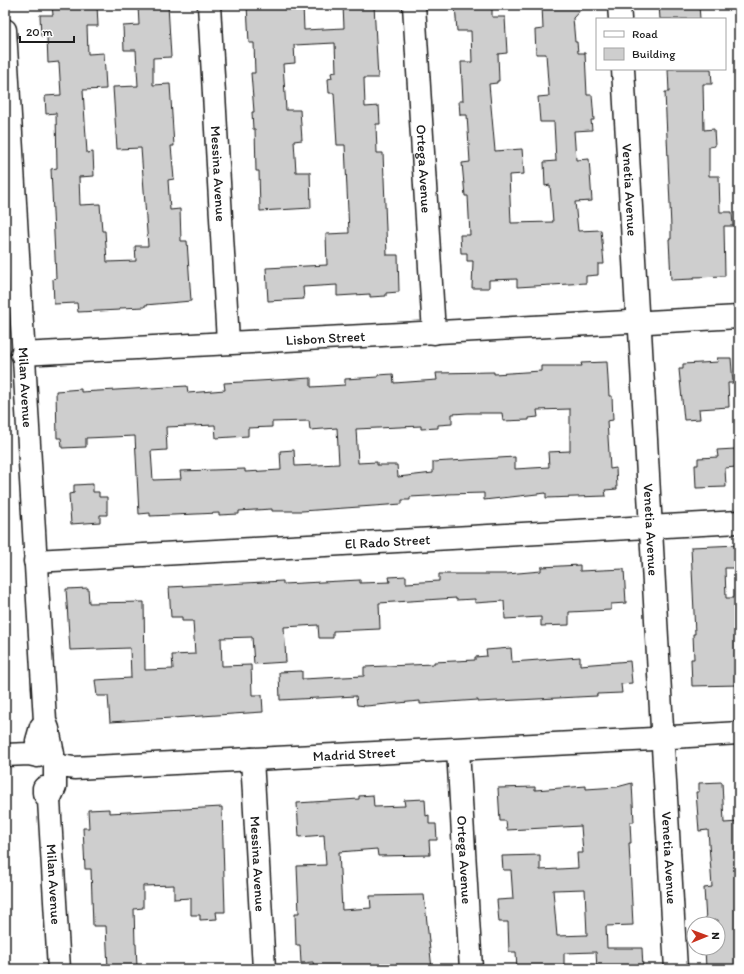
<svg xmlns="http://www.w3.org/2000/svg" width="744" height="974" font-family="Itim,sans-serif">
	<rect width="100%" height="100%" fill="#fff"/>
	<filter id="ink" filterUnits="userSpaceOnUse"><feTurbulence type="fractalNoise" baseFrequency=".025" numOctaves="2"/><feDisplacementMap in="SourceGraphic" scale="8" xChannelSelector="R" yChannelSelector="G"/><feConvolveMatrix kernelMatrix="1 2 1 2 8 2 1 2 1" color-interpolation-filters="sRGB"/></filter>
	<g filter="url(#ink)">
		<path fill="#cecece" stroke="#1c1c1c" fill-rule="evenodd" d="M 52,5 L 97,5 L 98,26 L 87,26 L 88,54 L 104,53 L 106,89 L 83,90 L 87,153 L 93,152 L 94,176 L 79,177 L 80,205 L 100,204 L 102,231 L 105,231 L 107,262 L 136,261 L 135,246 L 148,246 L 141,148 L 117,149 L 113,87 L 138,86 L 136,50 L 124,50 L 123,26 L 139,25 L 138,5 L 168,5 L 171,57 L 153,58 L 153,85 L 170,84 L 174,146 L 171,146 L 174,179 L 168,180 L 170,210 L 180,209 L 181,241 L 187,241 L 191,301 L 145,305 L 145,307 L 120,308 L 120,310 L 78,312 L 77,303 L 54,304 L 53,279 L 56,278 L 51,169 L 57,168 L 56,113 L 46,114 L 45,96 L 61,95 L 59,62 L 48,63 L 47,36 L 41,36 L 40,15 L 53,15 Z
			M 247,5 L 303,5 L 304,30 L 344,28 L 343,5 L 374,5 L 378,78 L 364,78 L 365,107 L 379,106 L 380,124 L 376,124 L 377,153 L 383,153 L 387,255 L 398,255 L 399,292 L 386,293 L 386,296 L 370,297 L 370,294 L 337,296 L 337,285 L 303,287 L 304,299 L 268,301 L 266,268 L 327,265 L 326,234 L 349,233 L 345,145 L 337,145 L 334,93 L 329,93 L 328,79 L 332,78 L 331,73 L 336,72 L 335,43 L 294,45 L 295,63 L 283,64 L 286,110 L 300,110 L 302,140 L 294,141 L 296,172 L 310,172 L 311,208 L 260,211 L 259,171 L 256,171 L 255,129 L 253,129 L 252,112 L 254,112 L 251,73 L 255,73 L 254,43 L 249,43 Z
			M 455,5 L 492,5 L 492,17 L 505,17 L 507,53 L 498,54 L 499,81 L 497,81 L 497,83 L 489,84 L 495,151 L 522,149 L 524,174 L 509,175 L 511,223 L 553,222 L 550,185 L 545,186 L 544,162 L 556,161 L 554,122 L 540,122 L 538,97 L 549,96 L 546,54 L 536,54 L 535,30 L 543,29 L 542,5 L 585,5 L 573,18 L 575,42 L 577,42 L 578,53 L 585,53 L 587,95 L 592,95 L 594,120 L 591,120 L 592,130 L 574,131 L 576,160 L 589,159 L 592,201 L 575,202 L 578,231 L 601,230 L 604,264 L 598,264 L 598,275 L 586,276 L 586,283 L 517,287 L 517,279 L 489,280 L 489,288 L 472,288 L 473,261 L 467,261 L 467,253 L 461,253 L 460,235 L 470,235 L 468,196 L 465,196 L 462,163 L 470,162 L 467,115 L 460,115 L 459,101 L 463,101 L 461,62 L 472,62 L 471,31 L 457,31 Z
			M 659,5 L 699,5 L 700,19 L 660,19 Z
			M 668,69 L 711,69 L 712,84 L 703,84 L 704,130 L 714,129 L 715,146 L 709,147 L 709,176 L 719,176 L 720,212 L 732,212 L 733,226 L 724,226 L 725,276 L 694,277 L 694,279 L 671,280 L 669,239 L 671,239 L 671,227 L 665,92 L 669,92 Z
			M 717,358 L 731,358 L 733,383 L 728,383 L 729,407 L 699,409 L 700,419 L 684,420 L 679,369 L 683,369 L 683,364 L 718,362 Z
			M 607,362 L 609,396 L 612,396 L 613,420 L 607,421 L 610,469 L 616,468 L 617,489 L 605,490 L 606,496 L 546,498 L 546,493 L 484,500 L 484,493 L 447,494 L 447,495 L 410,497 L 410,500 L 402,500 L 402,504 L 302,511 L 272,511 L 272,509 L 239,511 L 239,514 L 219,515 L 219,513 L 150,516 L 150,513 L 139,514 L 135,436 L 86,438 L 86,447 L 62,448 L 61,438 L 57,438 L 56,391 L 81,389 L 81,392 L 187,386 L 188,393 L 225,390 L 224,383 L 311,378 L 311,387 L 345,385 L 345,379 L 378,377 L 378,375 L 393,374 L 394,383 L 437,380 L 436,373 L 494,372 L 494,374 L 541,371 L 541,366 L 582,366 L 581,363 ZM 570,409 L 570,451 L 548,452 L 549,467 L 515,469 L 515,457 L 482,459 L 433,462 L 433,473 L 398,477 L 397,465 L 377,465 L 377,462 L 358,463 L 356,429 L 421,426 L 421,429 L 438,428 L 438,425 L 452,424 L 452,414 L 468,413 L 502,413 L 503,421 L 529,420 L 529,418 L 538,417 L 537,410 ZM 309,421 L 310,430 L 337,428 L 339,464 L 295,466 L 294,450 L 280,451 L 281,470 L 245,472 L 245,469 L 180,471 L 181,479 L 153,480 L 151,451 L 167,450 L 166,427 L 215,425 L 216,438 L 248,436 L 248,428 L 272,427 L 272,422 Z
			M 735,449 L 736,467 L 725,468 L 726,487 L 696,488 L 695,465 L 698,465 L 698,458 L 718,457 L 717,450 Z
			M 93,484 L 93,492 L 99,492 L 99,497 L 107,497 L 107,515 L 100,515 L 100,522 L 71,524 L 69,494 L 74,493 L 74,485 Z
			M 739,545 L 739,568 L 725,568 L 726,598 L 737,598 L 739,624 L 739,685 L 692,686 L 691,659 L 694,659 L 693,634 L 695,634 L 691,547 Z
			M 580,565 L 580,571 L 624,569 L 626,603 L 611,604 L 611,610 L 569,612 L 569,625 L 541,626 L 541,617 L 505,619 L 504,601 L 475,603 L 475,599 L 456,600 L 456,598 L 379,603 L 380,629 L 333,631 L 333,638 L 319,638 L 318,625 L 284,627 L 286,662 L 254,664 L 252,637 L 221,638 L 222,666 L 251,665 L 252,695 L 262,695 L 263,712 L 110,722 L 108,696 L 97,696 L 95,680 L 131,678 L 130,648 L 70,650 L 66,589 L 88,588 L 89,603 L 144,602 L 145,670 L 173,669 L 172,655 L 195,654 L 193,621 L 182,621 L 182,617 L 171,617 L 169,587 L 283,581 L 283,584 L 360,580 L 360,583 L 390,582 L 389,577 L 406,576 L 406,583 L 439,581 L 439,574 L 507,574 L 541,571 L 541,567 Z
			M 511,648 L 512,662 L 580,657 L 580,665 L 630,661 L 632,683 L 621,684 L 622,693 L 597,694 L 597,696 L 478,702 L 478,700 L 420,704 L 420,701 L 366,706 L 357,705 L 356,696 L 280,700 L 279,672 L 302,671 L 302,679 L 364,676 L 364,667 L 434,664 L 434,662 L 475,660 L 475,657 L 487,656 L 486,650 Z
			M 722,782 L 724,823 L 739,822 L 739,969 L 706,969 L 705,948 L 718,948 L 718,920 L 706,921 L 704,888 L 712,887 L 708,830 L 699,831 L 696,792 L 699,792 L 699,783 Z
			M 632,783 L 634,822 L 630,822 L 631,843 L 629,843 L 633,925 L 606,926 L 607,948 L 642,948 L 643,969 L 597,969 L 596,952 L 564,953 L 564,969 L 517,969 L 516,952 L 509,952 L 508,922 L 499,922 L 497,900 L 513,899 L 511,870 L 503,870 L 502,856 L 540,855 L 540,870 L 578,868 L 577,853 L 583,853 L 581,826 L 507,830 L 506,821 L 500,821 L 498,788 L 535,787 L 535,790 L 586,786 L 586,789 L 617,787 ZM 585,889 L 587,935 L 557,936 L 553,890 Z
			M 373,795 L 374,807 L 405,806 L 404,800 L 425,799 L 426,816 L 429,815 L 429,824 L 436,824 L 437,840 L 429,840 L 430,855 L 378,856 L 377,849 L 339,852 L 342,910 L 371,908 L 370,896 L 424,895 L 432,969 L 314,969 L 313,962 L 301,963 L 300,945 L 296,945 L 295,913 L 299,913 L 297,866 L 326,865 L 324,835 L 299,837 L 297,803 L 359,799 L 359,796 Z
			M 222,807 L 225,912 L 216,912 L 217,919 L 200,920 L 200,915 L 191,915 L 191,898 L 174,899 L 174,885 L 143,886 L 143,908 L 134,909 L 135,944 L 136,944 L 137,967 L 134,967 L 134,969 L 108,969 L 106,926 L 93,926 L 91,869 L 85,869 L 83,828 L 89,828 L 88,810 L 109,809 L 109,813 Z"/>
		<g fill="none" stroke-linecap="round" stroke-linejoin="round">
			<defs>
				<g id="minor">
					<path id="s1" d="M 209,5 L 228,342"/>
					<path id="s2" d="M 414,5 L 434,333"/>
					<path d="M 619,5 L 620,19"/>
					<path id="s3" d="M 5,30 L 45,721 L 48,729 L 53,754"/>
					<path id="s4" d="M 623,69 L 637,311"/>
					<path d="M 648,322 L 739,317"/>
					<path id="s5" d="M 640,331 L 662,728"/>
					<path id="s6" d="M 22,354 L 628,322"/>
					<path id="s7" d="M 35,561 L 739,522"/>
					<path d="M 672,737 L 739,733"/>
					<path id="s8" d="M 663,747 L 676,969"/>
					<path id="s9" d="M 458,750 L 471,969"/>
					<path d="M 5,755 L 29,754 L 38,756 L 37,741 L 41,727"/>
					<path id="s10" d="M 252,759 L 264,969"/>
					<path id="s11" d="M 44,788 L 44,793 L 49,800 L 59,969"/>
					<path id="s12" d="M 49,800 L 55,787 L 55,765 L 74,768 L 653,739"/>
				</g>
			</defs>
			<use href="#minor" stroke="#1c1c1c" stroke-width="25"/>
			<use href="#minor" stroke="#fff" stroke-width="22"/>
		</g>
	</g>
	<g text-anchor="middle" stroke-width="3" stroke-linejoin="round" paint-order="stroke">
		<g font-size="14" fill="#1c1c1c" stroke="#fff">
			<text dy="5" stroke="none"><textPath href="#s2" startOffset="164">Ortega Avenue</textPath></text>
			<text dy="5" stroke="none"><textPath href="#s1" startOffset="169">Messina Avenue</textPath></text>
			<text dy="5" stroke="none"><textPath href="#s4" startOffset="121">Venetia Avenue</textPath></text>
			<text dy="5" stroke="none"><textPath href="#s6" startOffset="304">Lisbon Street</textPath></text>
			<text dy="5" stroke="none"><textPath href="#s3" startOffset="358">Milan Avenue</textPath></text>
			<text dy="5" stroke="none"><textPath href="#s5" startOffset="199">Venetia Avenue</textPath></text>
			<text dy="5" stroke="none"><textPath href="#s7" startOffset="353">El Rado Street</textPath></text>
			<text dy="5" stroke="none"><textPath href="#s12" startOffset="336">Madrid Street</textPath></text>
			<text dy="5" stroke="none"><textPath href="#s8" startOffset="111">Venetia Avenue</textPath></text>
			<text dy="5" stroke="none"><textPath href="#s9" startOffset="110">Ortega Avenue</textPath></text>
			<text dy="5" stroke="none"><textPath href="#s10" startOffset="105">Messina Avenue</textPath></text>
			<text dy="5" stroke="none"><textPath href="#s11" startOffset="98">Milan Avenue</textPath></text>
		</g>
	</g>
	<rect width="744" height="974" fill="none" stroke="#fff" stroke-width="20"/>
	<rect x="10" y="10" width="724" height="954" fill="none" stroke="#1c1c1c" stroke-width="1.5" filter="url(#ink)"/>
	<rect x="596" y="18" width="130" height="52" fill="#ffffff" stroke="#a4a4a4"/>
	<rect x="604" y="31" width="20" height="6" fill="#ffffff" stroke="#a4a4a4"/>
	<text x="632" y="38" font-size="12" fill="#1c1c1c">Road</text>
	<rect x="604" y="48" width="20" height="12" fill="#cecece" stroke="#a4a4a4"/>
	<text x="632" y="58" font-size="12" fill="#1c1c1c">Building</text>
	<g transform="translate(706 936) rotate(89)"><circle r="19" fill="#ffffff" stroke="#a4a4a4"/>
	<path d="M0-3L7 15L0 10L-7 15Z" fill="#c8321e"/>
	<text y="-6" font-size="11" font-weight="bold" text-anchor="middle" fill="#1c1c1c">N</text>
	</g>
	<path d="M20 36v6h54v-6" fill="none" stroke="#1c1c1c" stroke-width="2"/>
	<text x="26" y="36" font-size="12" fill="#1c1c1c" stroke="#ffffff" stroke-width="3" paint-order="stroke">20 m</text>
</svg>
